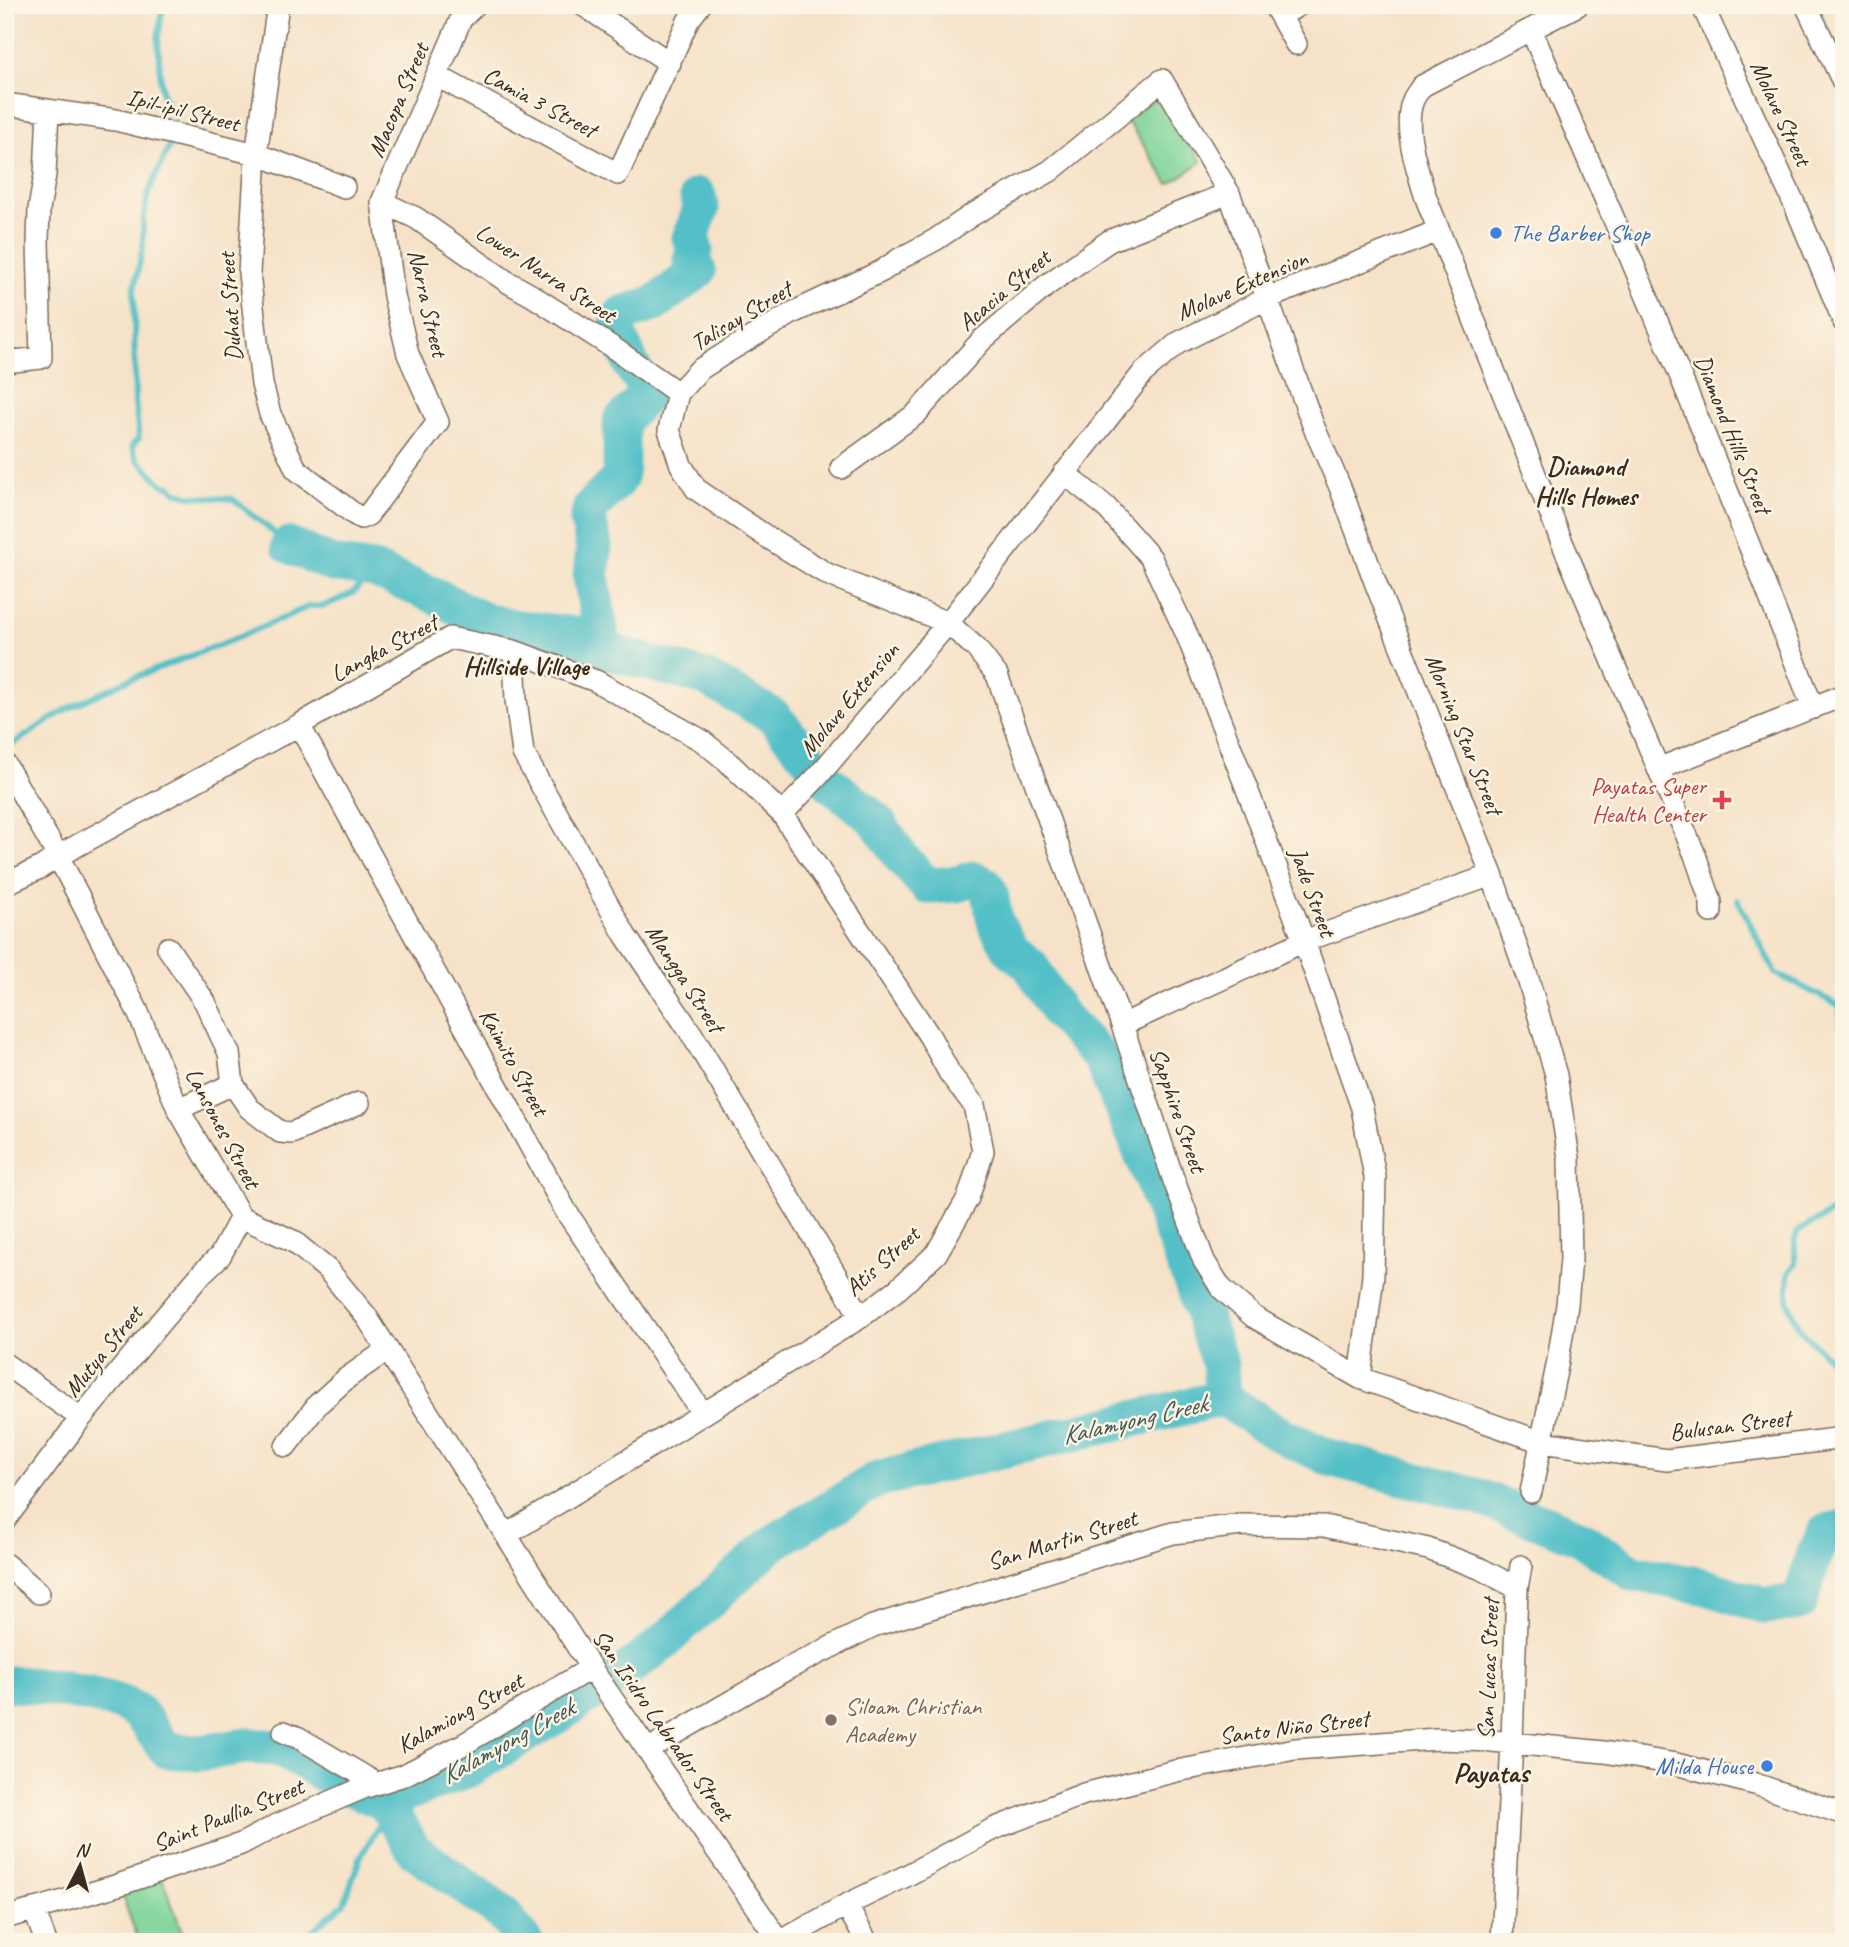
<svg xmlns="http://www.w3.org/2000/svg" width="1849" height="1947" font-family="Caveat,sans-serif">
	<rect width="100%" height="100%" fill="#fcf5e5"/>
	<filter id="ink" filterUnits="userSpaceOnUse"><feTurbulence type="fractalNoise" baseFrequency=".0143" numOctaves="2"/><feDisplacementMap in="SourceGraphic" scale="14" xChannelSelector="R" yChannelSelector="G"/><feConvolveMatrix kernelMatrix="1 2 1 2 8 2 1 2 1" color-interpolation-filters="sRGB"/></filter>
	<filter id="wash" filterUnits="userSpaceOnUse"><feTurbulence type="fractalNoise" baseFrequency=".00686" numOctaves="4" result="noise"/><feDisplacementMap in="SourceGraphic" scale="28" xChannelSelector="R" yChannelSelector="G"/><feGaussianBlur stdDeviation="1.57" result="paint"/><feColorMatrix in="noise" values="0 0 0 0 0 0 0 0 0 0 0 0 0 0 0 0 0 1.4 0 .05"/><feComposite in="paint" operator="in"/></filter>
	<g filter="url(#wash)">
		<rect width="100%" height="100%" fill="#f6e2c8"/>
		<path fill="#7dd499" stroke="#5c7f5c" stroke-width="2" d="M 1159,97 L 1202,162 L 1169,184 L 1126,119 Z
			M 161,1875 L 186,1942 L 139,1942 L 120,1890 Z"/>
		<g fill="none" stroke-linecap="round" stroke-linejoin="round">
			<path stroke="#52c0c8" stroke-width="6" d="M 163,5 L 158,39 L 160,72 L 163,97 L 175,117
				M 171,142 L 148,194 L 143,221 L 143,246 L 134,290 L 135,402 L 139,438 L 132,446 L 136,458 L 163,485 L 170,486 L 177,492 L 188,496 L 233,499 L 289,545
				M 5,749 L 67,709 L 128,680 L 232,640 L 310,606 L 324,606 L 353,593 L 374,570
				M 1738,900 L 1775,973 L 1840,1006
				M 1844,992 C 1841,1003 1837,1016 1844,1026
				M 1844,1206 L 1798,1231 L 1795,1240 L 1795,1264 L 1788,1275 L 1788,1302 L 1799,1329 L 1841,1370 L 1844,1393
				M 299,1942 L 344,1903 L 360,1858 L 381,1821 L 384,1802"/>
			<path stroke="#52c0c8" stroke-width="37" d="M 289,545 L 332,564 L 374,570 L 438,597 L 480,619 L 505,626 L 576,635 L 603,650 L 706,678 L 773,716 L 807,756
				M 603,650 L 591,576 L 594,547 L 588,519 L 591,507 L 619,479 L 621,468 L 621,421 L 645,397 L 643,382 L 633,368 L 616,330 L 622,314 L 654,304 L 698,271 L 691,260 L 695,249 L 690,238 L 701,209 L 698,196
				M 830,783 L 876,820 L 902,858 L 927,886 L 957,884 L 974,879 L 984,884 L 990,892 L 995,922 L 1011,950 L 1030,965 L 1059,1013 L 1100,1057 L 1136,1139 L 1195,1291 L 1220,1365 L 1223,1398
				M 615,1679 L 658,1647 L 770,1545 L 878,1479 L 1223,1398 L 1275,1432 L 1330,1458 L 1479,1497 L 1579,1537 L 1633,1573 L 1703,1586 L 1765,1606 L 1800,1602 L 1813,1558 L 1825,1533 L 1844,1528
				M 5,1684 C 34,1684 111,1695 135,1710 C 143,1715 159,1741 166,1750 L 200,1753 L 246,1746 L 279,1748 L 345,1786 L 384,1802 L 469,1769 L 587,1697
				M 384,1802 L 414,1850 L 503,1914 L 525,1942"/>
		</g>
	</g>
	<g filter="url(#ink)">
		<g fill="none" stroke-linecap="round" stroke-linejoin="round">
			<defs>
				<path id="minor" d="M 278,5 L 256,154 L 249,273 L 262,384 L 270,414 L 296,469 L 354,514 L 361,518 L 368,515 L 438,422 L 408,354 L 394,296 L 382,202 L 461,19 L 475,5
					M 583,5 L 670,63
					M 1274,5 L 1296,44
					M 1578,5 L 1422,86 C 1419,91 1415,95 1413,100 C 1402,126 1418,172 1426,198 L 1559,535 L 1695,855 L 1711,902 L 1711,912
					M 1702,5 L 1794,203 L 1844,322
					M 1806,5 L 1844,84
					M 1280,16 L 1299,5
					M 1531,30 C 1631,253 1725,479 1813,708
					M 437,76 L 618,174 L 688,21 L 700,5
					M 5,104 L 116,120 L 256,154 L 344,187
					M 382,202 L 416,218 L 506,281 L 531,295 L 615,349 L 678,393
					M 5,362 L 41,358 L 38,241 L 39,209 L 45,175 L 48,110
					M 841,468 L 916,414 L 982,340 L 1047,285 L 1109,241 L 1229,193
					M 1064,473 L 1105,506 L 1151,558 L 1187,635 L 1250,797 L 1304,941 L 1362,1108 L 1375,1177 L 1374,1228 L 1373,1276 L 1360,1378
					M 514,651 L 516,700 L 523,753 L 625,935 L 691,1033 L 861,1317
					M 299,725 L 567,1213 L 703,1414
					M 5,764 L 58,856 L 137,1010 L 178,1109 L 241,1217 L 293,1241 L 328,1270 L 366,1316 L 591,1668 L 780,1942
					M 1658,769 L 1844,695
					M 782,814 L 819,775 L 948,623 L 1143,373 L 1178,343 L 1268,298 L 1438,231
					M 5,884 L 40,868 L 58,856 L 299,725 L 450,638 L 514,651 L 596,681 L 701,740 L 726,760 L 782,814 L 930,1037 L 950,1074 L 974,1105 L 983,1151 L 968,1198 L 936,1254 L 898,1289 L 861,1317 L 506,1535
					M 168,948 L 205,1002 L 229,1053 L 233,1084 L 178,1109
					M 1122,1025 L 1304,941 L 1492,875
					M 233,1084 L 249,1108 L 280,1132 L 292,1133 L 359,1103
					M 5,1364 L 81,1418
					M 286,1446 L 318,1404 L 347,1378 L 387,1350
					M 1531,1492 L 1557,1366 L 1567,1305 L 1571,1259 L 1569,1158 L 1556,1075 L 1529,982 L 1492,875 L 1377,587 L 1340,487 L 1313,425 L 1229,193 L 1162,80 L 1050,171 L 972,215 L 935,240 L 901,258 L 882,271 L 794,312 L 727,352 L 699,370 L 678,393 L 669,430 L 681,465 L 696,489 L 764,535 L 827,574 L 948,623 L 976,648 L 997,675 L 1122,1025 L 1173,1178 L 1204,1261 L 1221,1288 L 1254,1317 L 1360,1378 L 1542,1442 L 1667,1460 L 1844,1438
					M 5,1520 L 81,1418 L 163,1319 L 202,1273 L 220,1256 L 241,1217
					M 5,1564 L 39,1593
					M 284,1732 L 299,1738 L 376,1783
					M 647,1750 L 787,1669 L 873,1626 L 1173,1533 L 1242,1525 L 1324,1526 L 1428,1549 L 1479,1568 L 1517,1588
					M 846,1905 L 867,1942
					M 34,1909 L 46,1942
					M 5,1918 L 118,1885 L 241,1844 L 277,1825 L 363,1788 L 404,1775 L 464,1744 L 591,1668
					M 780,1942 L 846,1905 L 906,1876 L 993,1829 L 1084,1794 L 1176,1771 L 1295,1749 L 1437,1739 L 1492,1741 L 1604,1752 L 1676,1764 L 1755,1784 L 1844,1814
					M 1502,1942 L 1512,1742 L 1517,1588 L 1521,1566"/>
			</defs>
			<use href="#minor" stroke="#7c6a5a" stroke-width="24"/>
			<use href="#minor" stroke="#fff" stroke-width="21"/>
		</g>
	</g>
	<g fill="#3f7fe0" stroke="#fcf5e5" stroke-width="2.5">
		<circle cx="1496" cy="233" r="7"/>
		<circle cx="1767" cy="1766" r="7"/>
	</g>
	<path fill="#e0444e" stroke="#fcf5e5" stroke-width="2.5" d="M1718.5 789.5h7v7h7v7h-7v7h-7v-7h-7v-7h7z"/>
	<circle fill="#8d6e63" stroke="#fcf5e5" stroke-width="2.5" cx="831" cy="1720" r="7"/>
	<g text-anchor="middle" stroke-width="5" stroke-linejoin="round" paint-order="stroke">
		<g font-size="24" fill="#3b2a1e" stroke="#fcf5e5">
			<text transform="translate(398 100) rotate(-67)" y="8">Macopa Street</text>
			<text transform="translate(540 102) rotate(28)" y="8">Camia 3 Street</text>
			<text transform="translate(183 110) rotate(14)" y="8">Ipil-ipil Street</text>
			<text transform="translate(1781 113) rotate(65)" y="8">Molave Street</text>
			<text transform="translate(546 273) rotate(33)" y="8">Lower Narra Street</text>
			<text transform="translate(1242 285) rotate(-24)" y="8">Molave Extension</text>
			<text transform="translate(1004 290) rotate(-40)" y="8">Acacia Street</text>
			<text transform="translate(428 303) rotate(77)" y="8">Narra Street</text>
			<text transform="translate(230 307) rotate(-94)" y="8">Duhat Street</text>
			<text transform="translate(741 316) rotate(-31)" y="8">Talisay Street</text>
			<text transform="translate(1733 434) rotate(68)" y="8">Diamond Hills Street</text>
			<text transform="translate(384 648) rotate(-28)" y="8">Langka Street</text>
			<text transform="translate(849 699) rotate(-50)" y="8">Molave Extension</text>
			<text transform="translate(1464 734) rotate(68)" y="8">Morning Star Street</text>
			<text transform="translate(1313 892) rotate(70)" y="8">Jade Street</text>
			<text transform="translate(685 978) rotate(57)" y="8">Mangga Street</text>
			<text transform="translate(514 1062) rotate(61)" y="8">Kaimito Street</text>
			<text transform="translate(1178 1110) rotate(71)" y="8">Sapphire Street</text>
			<text transform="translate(223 1128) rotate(62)" y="8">Lansones Street</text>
			<text transform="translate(882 1261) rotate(-42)" y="8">Atis Street</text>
			<text transform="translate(103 1351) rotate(-51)" y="8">Mutya Street</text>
			<text transform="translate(1730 1425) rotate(-7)" y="8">Bulusan Street</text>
			<text transform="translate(1062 1540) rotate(-17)" y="8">San Martin Street</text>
			<text transform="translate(1488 1669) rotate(-88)" y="8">San Lucas Street</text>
			<text transform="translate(460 1713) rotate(-29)" y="8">Kalamiong Street</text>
			<text transform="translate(663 1725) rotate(55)" y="8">San Isidro Labrador Street</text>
			<text transform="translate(1294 1727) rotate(-7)" y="8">Santo Niño Street</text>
			<text transform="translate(228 1815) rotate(-22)" y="8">Saint Paullia Street</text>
		</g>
		<g font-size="24" fill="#366cbe" stroke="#fcf5e5" text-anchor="start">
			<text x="1510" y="241">The Barber Shop</text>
			<text x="1753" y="1774" text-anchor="end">Milda House</text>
		</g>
		<g font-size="24" fill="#be3a42" stroke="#fcf5e5" text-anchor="end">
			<text x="1706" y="794">Payatas Super<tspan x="1706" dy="28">Health Center</tspan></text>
		</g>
		<g font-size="24" fill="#785e54" stroke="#fcf5e5" text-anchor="start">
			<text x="845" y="1714">Siloam Christian<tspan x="845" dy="28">Academy</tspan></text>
		</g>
		<g font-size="26" font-weight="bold" fill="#3b2a1e" stroke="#fcf5e5">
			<text x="1586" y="475">Diamond<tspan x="1586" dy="30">Hills Homes</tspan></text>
			<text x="526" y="675">Hillside Village</text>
		</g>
		<g font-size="26" font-style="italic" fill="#425751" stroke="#fcf5e5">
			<text transform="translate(1134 1419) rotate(-13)" y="9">Kalamyong Creek</text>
			<text transform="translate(507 1741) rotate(-29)" y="9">Kalamyong Creek</text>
		</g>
		<g font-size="28" font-weight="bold" fill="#3b2a1e" stroke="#fcf5e5">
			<text x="1491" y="1782">Payatas</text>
		</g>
	</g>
	<rect width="1849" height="1947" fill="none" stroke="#fcf5e5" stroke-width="28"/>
	<g transform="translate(80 1866) rotate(6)" stroke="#fcf5e5" stroke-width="5" paint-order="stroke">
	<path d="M0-5L12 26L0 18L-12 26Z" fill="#3b2a1e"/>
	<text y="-10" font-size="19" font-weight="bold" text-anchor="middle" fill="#3b2a1e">N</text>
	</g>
</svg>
